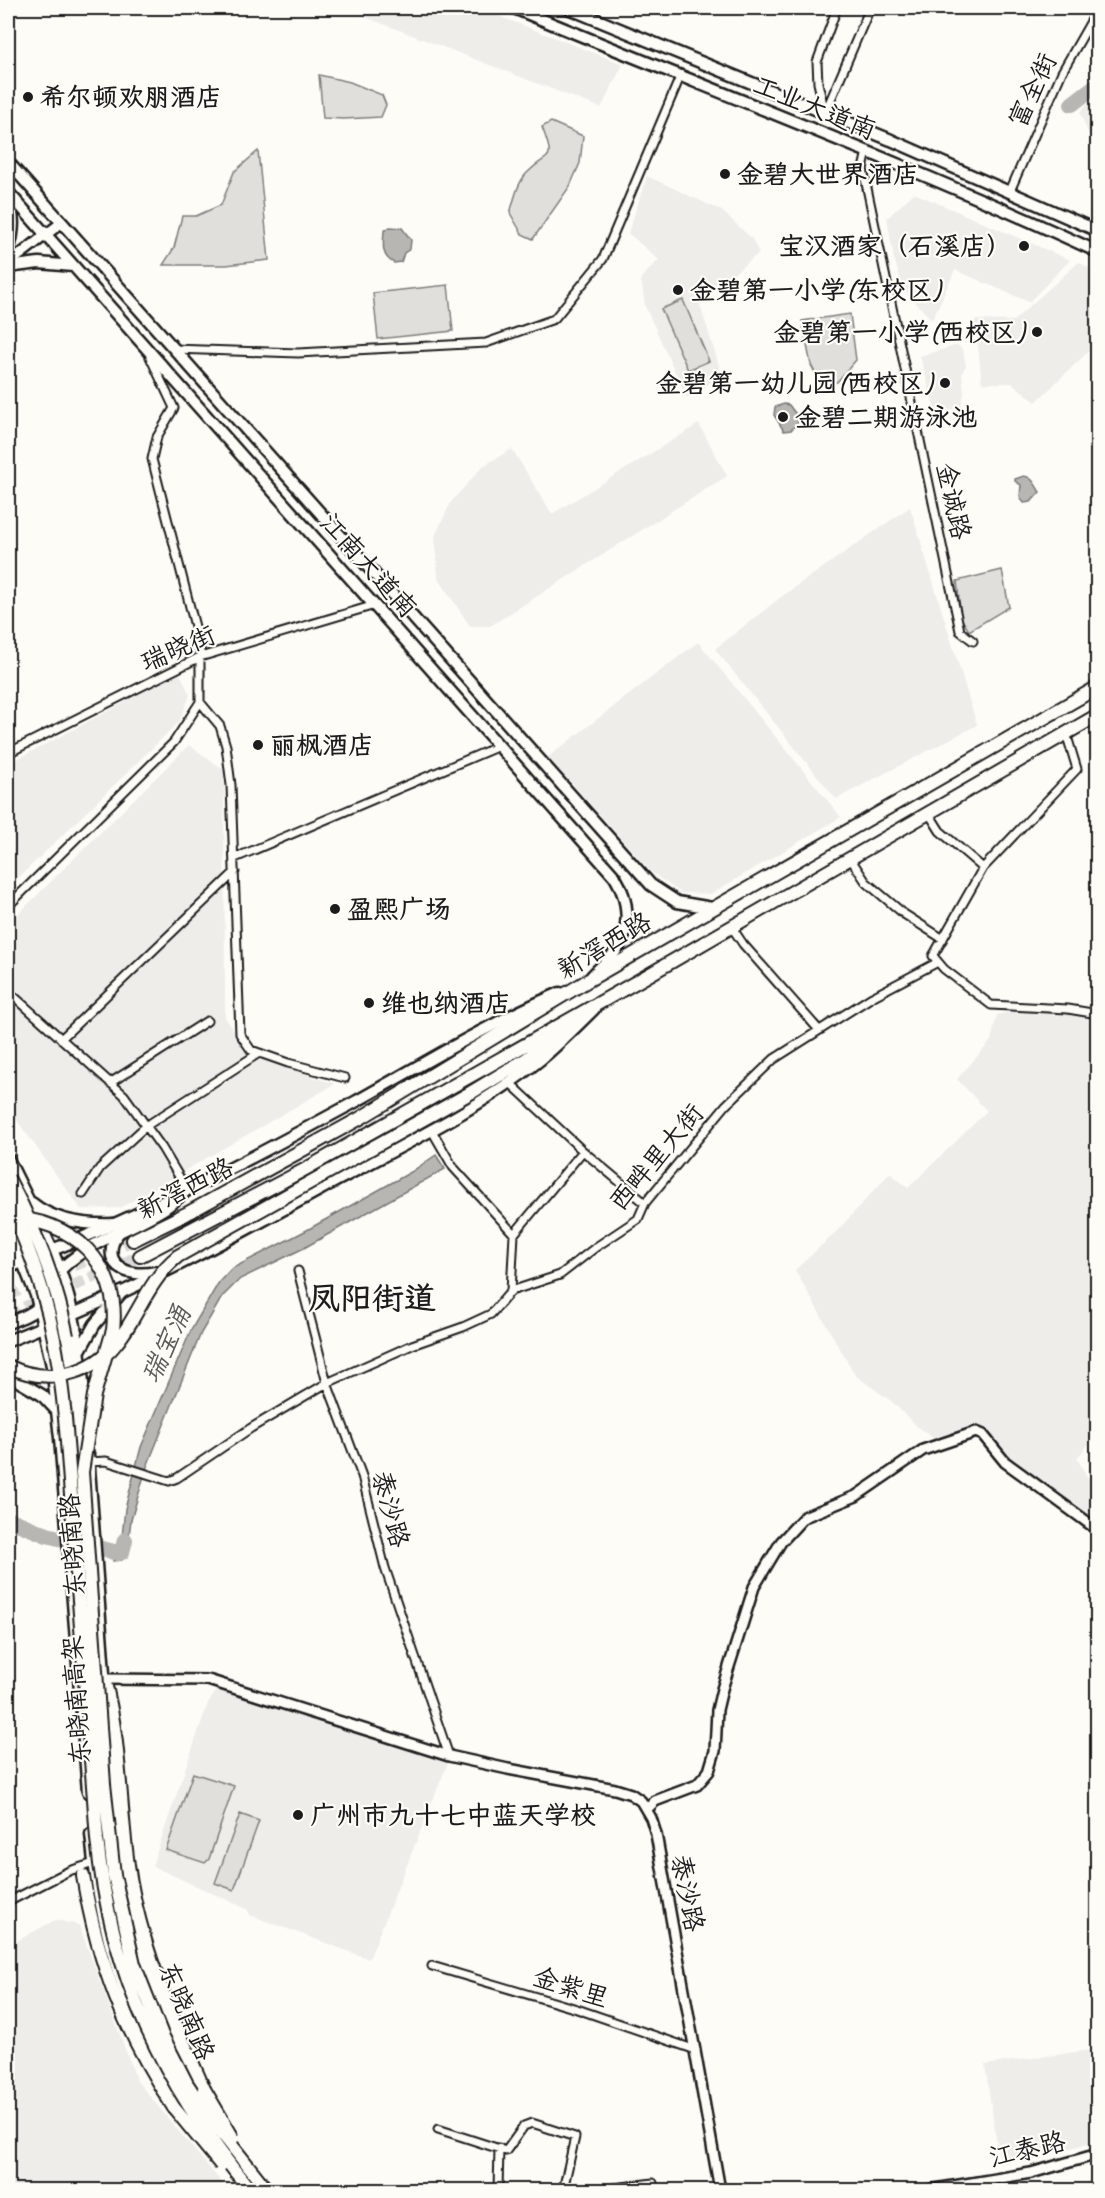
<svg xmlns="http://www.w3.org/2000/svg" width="1105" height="2198" font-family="Caveat,'LXGW WenKai TC',sans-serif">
	<rect width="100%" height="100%" fill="#fdfcf7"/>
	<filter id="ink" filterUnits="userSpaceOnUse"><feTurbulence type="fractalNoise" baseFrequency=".0167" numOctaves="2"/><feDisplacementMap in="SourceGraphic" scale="12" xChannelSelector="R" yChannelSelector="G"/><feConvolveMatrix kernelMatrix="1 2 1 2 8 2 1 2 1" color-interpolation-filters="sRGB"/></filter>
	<g filter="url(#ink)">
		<path fill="#eeede9" d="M 342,8 L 478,8 L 623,64 L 601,108 Z
			M 1097,95 L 1097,141 L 1089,136 L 1080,112 Z
			M 647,176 L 722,211 L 752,239 L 759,253 L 699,302 L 722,375 L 687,398 L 645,306 L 641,278 L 659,260 L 628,233 Z
			M 914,193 L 1070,260 L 1029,302 L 955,270 L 932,320 L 904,290 L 894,259 L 887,218 Z
			M 1079,262 L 1097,273 L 1097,343 L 1036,402 L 1012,383 L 982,383 L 975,320 L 1013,321 Z
			M 958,345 L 963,351 L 966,365 L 962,373 L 964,393 L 961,407 L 936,414 L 920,356 Z
			M 699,424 L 727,476 L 490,626 L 470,626 L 438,578 L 435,536 L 451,502 L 483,466 L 512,449 L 552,514 Z
			M 910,507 L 977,725 L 836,799 L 715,649 L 785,594 Z
			M 698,642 L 841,817 L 711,894 L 681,893 L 652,873 L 548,757 Z
			M 180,673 L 190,695 L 179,722 L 8,888 L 8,764 Z
			M 189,745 L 224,770 L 225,1017 L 249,1055 L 335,1084 L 120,1208 L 81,1209 L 8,1108 L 8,924 Z
			M 1011,1012 L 1068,1013 L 1097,1021 L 1098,1441 L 1093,1439 L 1077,1458 L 1087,1477 L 1091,1477 L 1092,1520 L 1032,1477 L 994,1443 L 985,1428 L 933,1438 L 919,1428 L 891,1401 L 855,1375 L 795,1270 L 836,1232 L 890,1173 L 908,1188 L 987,1111 L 957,1079 L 991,1041 L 997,1015 Z
			M 218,1689 L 449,1760 L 369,1959 L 250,1915 L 247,1909 L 152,1866 L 208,1703 Z
			M 55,1920 L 79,1925 L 137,2081 L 228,2190 L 8,2190 L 8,1946 Z
			M 1097,2049 L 1097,2142 L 1000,2164 L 985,2065 Z"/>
		<path fill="#e0dfdb" stroke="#7e7e7c" stroke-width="1.5" d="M 319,75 L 350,82 L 382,95 L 386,105 L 381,117 L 344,119 L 323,118 Z
			M 551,122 L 583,136 L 580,163 L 570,186 L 533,239 L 522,234 L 510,213 C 514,201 517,183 527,173 C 549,151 556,164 542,127 Z
			M 258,151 L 269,260 L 226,265 L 163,265 L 174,248 L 182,216 L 196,216 L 221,205 L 234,172 Z
			M 448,285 L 453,331 L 378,339 L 373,293 Z
			M 683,300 L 709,361 L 688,370 L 661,309 Z
			M 850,314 L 856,360 L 837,382 L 820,382 L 811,365 L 802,321 Z
			M 1002,570 L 1009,607 L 969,631 L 961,618 L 957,581 Z
			M 193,1773 L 234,1786 L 209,1859 L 205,1863 L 166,1850 Z
			M 240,1814 L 259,1821 L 234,1890 L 215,1883 Z"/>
		<path fill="#b7b6b2" stroke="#797876" stroke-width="1.5" d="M 390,227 L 402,228 L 411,240 L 410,249 L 404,253 L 401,262 L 394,263 C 381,257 383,244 384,231 Z
			M 784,404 L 789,405 L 800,420 L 791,430 L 784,431 L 774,415 L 775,407 Z
			M 1024,476 C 1033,477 1035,485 1040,492 L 1031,502 L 1024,503 L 1020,496 L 1021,485 L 1015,481 L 1015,479 Z
			M 436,1155 L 445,1169 L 302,1249 L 240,1279 L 222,1297 L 201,1333 L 146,1469 L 131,1520 L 127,1553 L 122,1560 L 113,1561 L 112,1547 L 121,1546 L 125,1509 L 141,1447 L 191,1330 L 219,1282 L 231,1269 L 307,1230 L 411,1172 Z
			M 8,1515 L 52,1531 L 52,1543 L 8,1527 Z"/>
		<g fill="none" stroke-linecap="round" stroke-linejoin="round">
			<path stroke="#b7b6b2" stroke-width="16" d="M 1072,104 L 1098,84
				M 8,1519 L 47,1535 L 118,1553 L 122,1552 L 125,1540"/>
			<path stroke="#dbdad6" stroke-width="12" stroke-dasharray="12 6" stroke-linecap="butt" d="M 57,1273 L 133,1240
				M 8,1295 L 41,1280
				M 8,1315 L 140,1256"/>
			<defs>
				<path id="minor" d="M 825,113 L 870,8
					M 825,113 L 818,83 L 817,62 L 837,8
					M 867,151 L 863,169 L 960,631 L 973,641
					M 1010,191 L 1062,72 L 1098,9
					M 173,349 L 298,353 L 486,343 L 554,319 L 603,259 L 680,77
					M 200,702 L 220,726 L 226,746 L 231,785 L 240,1034 L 251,1050 L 288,1063 L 345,1078
					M 1066,733 L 1077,769 L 983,868 L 933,956 L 944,969 L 991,1005 L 1068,1009 L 1098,1014
					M 8,753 L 200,657 L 375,605
					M 928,812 L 940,831 L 983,868
					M 235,858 L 499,746
					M 850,858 L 866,882 L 904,914 L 943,939
					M 8,906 L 174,742 L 200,702 L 200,646 L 152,459 L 157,437 L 174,408 L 150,357
					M 731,926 L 743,944 L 819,1030
					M 8,991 L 124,1095 L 162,1148 L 187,1190
					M 61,1039 L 235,872
					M 509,1082 L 583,1151 L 645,1203
					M 110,1083 L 207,1021
					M 431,1129 L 453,1167 L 514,1234
					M 83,1194 L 100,1168 L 146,1126 L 259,1053
					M 514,1234 L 583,1151
					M 298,1271 L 327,1383 L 362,1476 L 385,1568 L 449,1756
					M 511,1291 L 514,1234
					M 89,1462 L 106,1461 L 169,1481 L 177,1478 L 251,1428 L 327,1383 L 412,1345 L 463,1327 L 491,1314 L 511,1291 L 560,1275 L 596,1247 L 638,1219 L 645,1203 L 726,1105 L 774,1059 L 872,997 L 938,962
					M 8,1902 L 69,1871 L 94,1863
					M 432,1966 L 577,2009 L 696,2050
					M 438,2129 L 506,2151 L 524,2126 L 532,2123 L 575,2137 L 563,2190
					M 498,2190 L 499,2148
					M 598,2190 L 653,2183"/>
				<path id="tertiary" d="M 8,264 L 61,223
					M 104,1679 L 208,1680 L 449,1756 L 508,1769 L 615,1789 L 631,1794 L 641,1801 L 651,1818 L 656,1834 L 720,2190
					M 647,1809 L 655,1801 L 697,1785 L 709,1771 L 715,1751 L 717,1710 L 722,1689 L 754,1587 L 781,1542 L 804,1517 L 856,1496 L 923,1450 L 976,1432 L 983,1435 L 1005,1462 L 1098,1530
					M 929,2190 L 1031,2173 L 1098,2154"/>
				<path id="secondary" d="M 8,162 L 651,885 L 677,902 L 712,908
					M 8,192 L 615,877 C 629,900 632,930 615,952 C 608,961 599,968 592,976
					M 8,252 C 15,228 14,217 8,194
					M 8,267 L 39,263 L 73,266
					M 119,1232 C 98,1262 125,1279 155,1272
					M 44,1253 C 152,1212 254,1157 355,1102 C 423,1064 488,1024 560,993
					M 8,1268 L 29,1259
					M 66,1317 C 157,1279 244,1231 330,1184 C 401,1146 478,1110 541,1059 C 560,1043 577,1026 594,1009
					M 8,1341 L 52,1323"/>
				<path id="primary" d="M 514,8 C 709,89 906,163 1098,252
					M 568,8 L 891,140 L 1098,231
					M 8,1159 C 24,1193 43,1227 57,1262 C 77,1314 83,1369 86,1424
					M 32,1203 C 54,1221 87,1225 114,1224
					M 8,1226 L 36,1295 L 52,1366 L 60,1438 L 88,1792
					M 57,1274 C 81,1244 133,1229 165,1208 C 173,1203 180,1196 187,1190
					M 8,1323 C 39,1311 47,1307 51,1272
					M 79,1352 L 95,1324 L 122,1292
					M 8,1375 L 42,1395 L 57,1411
					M 88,1454 L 105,1687
					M 106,1709 C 110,1768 111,1829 123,1887 C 138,1962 164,2031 202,2096
					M 91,1834 C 100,1938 133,2038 194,2124"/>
				<path id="trunk" d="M 472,1092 L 525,1060 L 574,1023
					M 133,1240 L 186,1214 L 359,1119 L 587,981 L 1098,687
					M 140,1256 L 306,1169 L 645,977 L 1098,715
					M 67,1336 L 74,1381 L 81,1462
					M 104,1679 C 121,1740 119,1803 128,1865 C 140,1946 171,2015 204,2089
					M 83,1876 C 98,1966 125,2032 174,2108"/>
			</defs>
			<use href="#minor" stroke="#1c1c1c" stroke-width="11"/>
			<use href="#tertiary" stroke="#1c1c1c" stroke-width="14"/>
			<use href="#secondary" stroke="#1c1c1c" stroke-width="15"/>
			<use href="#primary" stroke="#1c1c1c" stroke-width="15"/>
			<use href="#trunk" stroke="#1c1c1c" stroke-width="16"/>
			<use href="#minor" stroke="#fdfcf7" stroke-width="7"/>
			<use href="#tertiary" stroke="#fdfcf7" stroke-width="9"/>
			<use href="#secondary" stroke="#fdfcf7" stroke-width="10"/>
			<use href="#primary" stroke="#fdfcf7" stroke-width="10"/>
			<use href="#trunk" stroke="#fdfcf7" stroke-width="12"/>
			<defs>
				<path id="trunk-bridge" d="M 8,1178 C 35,1228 56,1279 67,1336
					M 8,1203 C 45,1279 59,1345 66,1429 L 97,1839 C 111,1977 163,2084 250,2190
					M 8,1218 C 71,1218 121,1264 113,1330 L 94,1395 L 82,1472 L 104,1784 L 114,1875 L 134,1964 L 162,2035 L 187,2084 L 206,2113 L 267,2190
					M 8,1366 C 26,1375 46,1378 66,1374 C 133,1360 132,1293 178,1256 L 472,1092
					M 204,2089 L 233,2138
					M 174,2108 L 221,2165"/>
			</defs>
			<use href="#trunk-bridge" stroke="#1c1c1c" stroke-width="16" stroke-linecap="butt"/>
			<use href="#trunk-bridge" stroke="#fdfcf7" stroke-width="12"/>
		</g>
	</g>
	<g fill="#1c1c1c" stroke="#fdfcf7" stroke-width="2">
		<circle cx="28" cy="97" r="6"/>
		<circle cx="725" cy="174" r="6"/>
		<circle cx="1024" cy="246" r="6"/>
		<circle cx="678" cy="290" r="6"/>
		<circle cx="1037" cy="332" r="6"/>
		<circle cx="945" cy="383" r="6"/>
		<circle cx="783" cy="417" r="6"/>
		<circle cx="258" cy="745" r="6"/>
		<circle cx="335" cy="909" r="6"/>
		<circle cx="369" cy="1003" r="6"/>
		<circle cx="298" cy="1815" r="6"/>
	</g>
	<g text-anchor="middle" stroke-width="4.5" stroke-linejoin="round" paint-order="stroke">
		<g font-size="26" fill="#1c1c1c" stroke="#fdfcf7">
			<text transform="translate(1032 90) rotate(-65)" y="9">富全街</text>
			<text transform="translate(815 107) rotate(22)" y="9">工业大道南</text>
			<text transform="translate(954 501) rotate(78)" y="9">金诚路</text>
			<text transform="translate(369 565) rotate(48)" y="9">江南大道南</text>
			<text transform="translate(178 648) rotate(-23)" y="9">瑞晓街</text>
			<text transform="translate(604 945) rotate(-31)" y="9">新滘西路</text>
			<text transform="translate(656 1157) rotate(-50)" y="9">西畔里大街</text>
			<text transform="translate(185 1188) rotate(-27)" y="9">新滘西路</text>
			<text transform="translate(391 1509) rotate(75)" y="9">泰沙路</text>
			<text transform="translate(72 1545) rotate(-94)" y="9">东晓南路</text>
			<text transform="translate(76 1700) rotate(-94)" y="9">东晓南高架</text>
			<text transform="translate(688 1893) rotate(79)" y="9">泰沙路</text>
			<text transform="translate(571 1987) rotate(18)" y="9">金紫里</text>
			<text transform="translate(187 2011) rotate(67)" y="9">东晓南路</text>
			<text transform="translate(1027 2149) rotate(-13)" y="9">江泰路</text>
		</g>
		<g font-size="26" font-weight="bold" fill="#1c1c1c" stroke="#fdfcf7" text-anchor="start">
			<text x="40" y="106">希尔顿欢朋酒店</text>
			<text x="737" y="183">金碧大世界酒店</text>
			<text x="1012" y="255" text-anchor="end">宝汉酒家（石溪店）</text>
			<text x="690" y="299">金碧第一小学(东校区)</text>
			<text x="1025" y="341" text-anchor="end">金碧第一小学(西校区)</text>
			<text x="933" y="392" text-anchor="end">金碧第一幼儿园(西校区)</text>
			<text x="795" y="426">金碧二期游泳池</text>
			<text x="270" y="754">丽枫酒店</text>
			<text x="347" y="918">盈熙广场</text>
			<text x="381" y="1012">维也纳酒店</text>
			<text x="310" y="1824">广州市九十七中蓝天学校</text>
		</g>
		<g font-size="27" font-style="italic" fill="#5a5a58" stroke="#fdfcf7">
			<text transform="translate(166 1344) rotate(-65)" y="9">瑞宝涌</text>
		</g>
		<g font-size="32" font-weight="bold" fill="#1c1c1c" stroke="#fdfcf7">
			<text x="372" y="1309">凤阳街道</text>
		</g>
	</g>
	<rect width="1105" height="2198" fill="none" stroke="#fdfcf7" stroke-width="30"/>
	<rect x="15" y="15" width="1075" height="2168" fill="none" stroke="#1c1c1c" stroke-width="2" filter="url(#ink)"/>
</svg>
